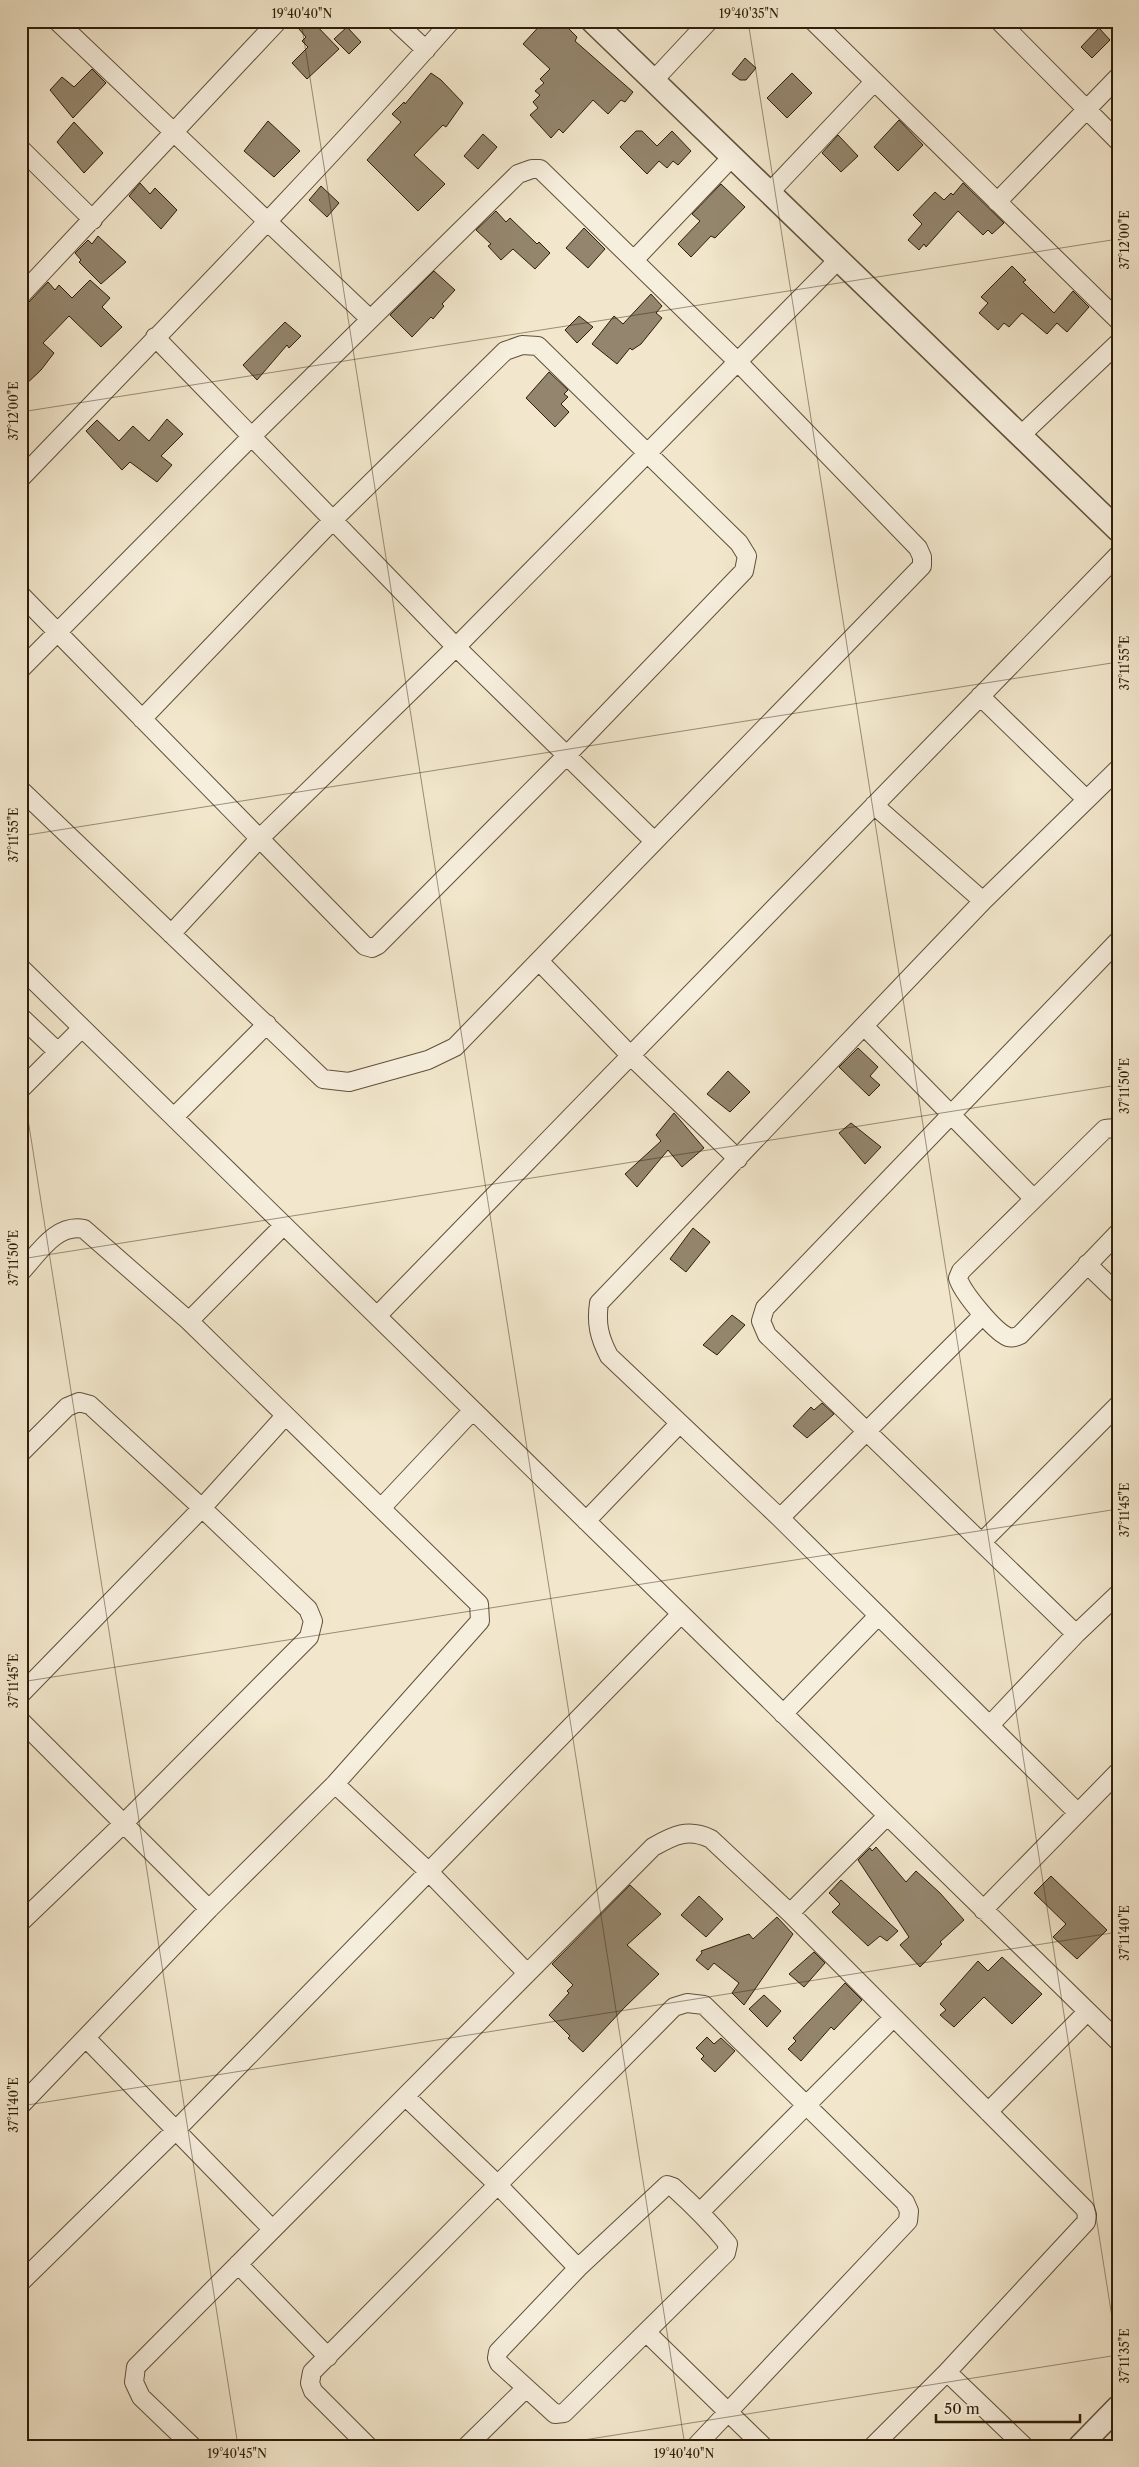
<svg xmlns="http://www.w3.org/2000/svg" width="1139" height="2467" font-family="'Libre Caslon Text',serif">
	<rect width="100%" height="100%" fill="#f2e7cc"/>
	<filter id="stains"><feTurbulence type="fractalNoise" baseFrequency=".004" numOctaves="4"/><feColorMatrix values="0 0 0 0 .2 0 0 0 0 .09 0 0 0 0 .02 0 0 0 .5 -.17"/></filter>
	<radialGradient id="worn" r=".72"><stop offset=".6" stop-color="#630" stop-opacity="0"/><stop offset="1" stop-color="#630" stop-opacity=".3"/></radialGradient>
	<path fill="#94866e" stroke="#2f1d09" d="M 305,21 L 312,21 L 339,49 L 307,79 L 292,63 L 308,47 L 302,41 L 306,37 L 298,28 Z
		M 544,21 L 561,21 L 577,37 L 575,41 L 633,92 L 625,102 L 621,100 L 608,114 L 593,100 L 563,133 L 559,129 L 551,138 L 530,115 L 538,108 L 533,102 L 540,95 L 535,91 L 544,83 L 540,79 L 550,69 L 523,44 Z
		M 347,27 L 361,42 L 349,54 L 334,39 Z
		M 1099,28 L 1110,40 L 1092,58 L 1081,47 Z
		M 745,58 L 756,68 L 746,80 L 740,80 L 732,74 Z
		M 92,69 L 106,83 L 73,118 L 50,90 L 62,77 L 74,87 Z
		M 431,73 L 441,80 L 463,103 L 446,127 L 443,125 L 414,155 L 445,184 L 418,211 L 367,160 L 401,122 L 392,114 L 404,102 L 405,104 Z
		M 792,73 L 812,93 L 787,118 L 767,98 Z
		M 899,120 L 923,145 L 898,171 L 874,147 Z
		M 268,121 L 300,151 L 274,177 L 244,151 Z
		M 74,122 L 103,153 L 84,173 L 57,142 Z
		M 636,131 L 642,131 L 657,146 L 672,131 L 691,151 L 678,165 L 673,161 L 667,168 L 659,161 L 647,174 L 620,147 Z
		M 483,134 L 497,147 L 478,169 L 464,156 Z
		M 838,135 L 858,156 L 841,172 L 822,153 Z
		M 140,183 L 150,194 L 155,188 L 177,210 L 161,229 L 129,196 Z
		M 963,183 L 1004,223 L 992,234 L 988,230 L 983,235 L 958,211 L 926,247 L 924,244 L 919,250 L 908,240 L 922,224 L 913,215 L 935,192 L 944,200 L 951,193 L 953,195 Z
		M 721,184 L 745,207 L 715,238 L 711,236 L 691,257 L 678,244 L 700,221 L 692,214 Z
		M 321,186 L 339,203 L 327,217 L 309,200 Z
		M 496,211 L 506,222 L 510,218 L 537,244 L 539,242 L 550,253 L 535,269 L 513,249 L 501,260 L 488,246 L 491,244 L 476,230 Z
		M 584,228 L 605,249 L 588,268 L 566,248 Z
		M 98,236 L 126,262 L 101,284 L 79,262 L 81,260 L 75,253 L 88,240 L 92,244 Z
		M 1012,266 L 1026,280 L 1023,282 L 1054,313 L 1073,291 L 1089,307 L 1067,332 L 1057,323 L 1047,334 L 1022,313 L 1009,327 L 1004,323 L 998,330 L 979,313 L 988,303 L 981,297 Z
		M 434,271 L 455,290 L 442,304 L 444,306 L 433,319 L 431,317 L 412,337 L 390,315 Z
		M 90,280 L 110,298 L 102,307 L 122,327 L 101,347 L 69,316 L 43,343 L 54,353 L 41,370 L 21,389 L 21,305 L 29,302 L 48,282 L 55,290 L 59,285 L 72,298 Z
		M 651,294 L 662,306 L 656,313 L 662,318 L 641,344 L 632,350 L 630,348 L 617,364 L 592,344 L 614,316 L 623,324 Z
		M 579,316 L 593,327 L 577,343 L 565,330 Z
		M 285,322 L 301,336 L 289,348 L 287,345 L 257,380 L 243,365 Z
		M 549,372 L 568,390 L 564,394 L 568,397 L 561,404 L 569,412 L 555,427 L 526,398 Z
		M 167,419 L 183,434 L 161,456 L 172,465 L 157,482 L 130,462 L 122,470 L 86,431 L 97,420 L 119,441 L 133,426 L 149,441 Z
		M 858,1048 L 878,1067 L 870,1076 L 880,1085 L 869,1096 L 839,1067 Z
		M 728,1071 L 750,1092 L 730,1112 L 707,1094 Z
		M 674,1113 L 704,1148 L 682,1167 L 668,1150 L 637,1187 L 625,1174 L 661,1141 L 656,1135 Z
		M 851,1123 L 881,1147 L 865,1164 L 839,1133 Z
		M 693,1228 L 710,1242 L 686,1272 L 670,1259 Z
		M 732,1315 L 745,1325 L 717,1355 L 703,1345 Z
		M 822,1403 L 834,1414 L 807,1438 L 793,1426 L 811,1407 L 814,1410 Z
		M 876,1847 L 906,1882 L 916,1871 L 940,1893 L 964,1920 L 940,1942 L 942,1944 L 920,1967 L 900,1945 L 909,1937 L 858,1860 L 870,1848 L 872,1851 Z
		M 1051,1876 L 1107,1930 L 1077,1959 L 1053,1937 L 1066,1924 L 1034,1893 Z
		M 841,1880 L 898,1931 L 887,1941 L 880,1936 L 868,1946 L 832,1912 L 840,1904 L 829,1893 Z
		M 630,1885 L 661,1914 L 627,1945 L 659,1974 L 624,2008 L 583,2052 L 568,2038 L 570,2036 L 549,2015 L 569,1993 L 567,1991 L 573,1985 L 552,1964 Z
		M 699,1896 L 723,1919 L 706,1937 L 681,1915 Z
		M 777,1917 L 793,1934 L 744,2005 L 732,1993 L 739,1983 L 714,1963 L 708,1970 L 696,1960 L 702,1953 L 701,1951 L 749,1934 L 753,1939 Z
		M 814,1952 L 825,1963 L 804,1987 L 789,1974 Z
		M 1002,1957 L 1042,1994 L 1012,2024 L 984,1997 L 954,2027 L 940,2015 L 946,2010 L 940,2004 L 978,1961 L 988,1971 Z
		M 845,1983 L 862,2000 L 834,2030 L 831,2027 L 801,2061 L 788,2049 L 796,2041 L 793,2038 Z
		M 764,1995 L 781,2011 L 767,2027 L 749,2009 Z
		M 707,2037 L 714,2044 L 721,2038 L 735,2051 L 715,2072 L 701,2059 L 704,2056 L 696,2048 Z"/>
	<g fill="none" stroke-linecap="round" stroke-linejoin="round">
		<defs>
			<path id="minor" d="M 57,21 L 370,319
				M 395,21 L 426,50
				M 813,21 L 1118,320
				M 999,21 L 1118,141
				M 653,81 L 709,21
				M 21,149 L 93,220
				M 769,193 L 874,82
				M 997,202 L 1118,77
				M 634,260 L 732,157
				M 21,295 L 278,21
				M 155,337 L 456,647 L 654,841
				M 1020,436 L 1118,343
				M 21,478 C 166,327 313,178 451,21
				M 21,595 L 365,946 L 372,948 L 378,945 L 567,755 L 744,571 L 747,556 L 739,543 L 538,346 L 522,345 L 505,351 L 333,520 L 142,719
				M 21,669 L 252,436 L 518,174 L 532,169 L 540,169 L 737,361 L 918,548 L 922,557 L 922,566 L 455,1047 L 428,1060 L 349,1082 L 323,1079 L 21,790
				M 980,696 L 1086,799
				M 874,805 L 983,901
				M 171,934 L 260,838 L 456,647 L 838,260
				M 540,962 L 630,1055 L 738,1159
				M 21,968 L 1118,2041
				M 21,1017 L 58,1052
				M 864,1026 L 1034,1199
				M 21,1089 L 82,1028
				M 174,1117 L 267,1024
				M 1118,1131 L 1115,1128 L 1105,1129 L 961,1271 L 958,1278 C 962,1292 994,1331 1008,1337 C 1012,1338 1016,1337 1020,1335 L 1118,1233
				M 1087,1264 L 1118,1294
				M 21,1272 C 38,1254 56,1223 84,1229 L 189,1321 L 479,1604 L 480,1621 L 335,1784 L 209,1909 L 21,2105
				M 377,1316 L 1118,555
				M 189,1321 L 284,1225
				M 21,1453 L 67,1407 L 79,1402 L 90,1405 L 202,1508 L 308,1609 L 313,1621 L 309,1637 L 122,1825 L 21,1922
				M 382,1507 L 473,1410
				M 780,1518 L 983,1315
				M 586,1521 L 679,1424
				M 983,1541 L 1118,1405
				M 1076,1634 L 767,1335 L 761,1321 L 765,1308 L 1118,941
				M 21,1694 L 202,1508 L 285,1416
				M 783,1714 L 878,1616
				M 21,1721 L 209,1909
				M 990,1725 L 1076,1634 L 1118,1594
				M 335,1784 L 429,1872 L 527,1973
				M 1078,1813 L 780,1518 L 609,1356 C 599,1337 596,1323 599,1303 L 983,901 L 1118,769
				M 983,1910 L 1118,1772
				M 790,1913 L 887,1816
				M 86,2038 L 272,2229
				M 406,2097 L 498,2185 L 578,2268
				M 988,2112 L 1087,2012
				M 667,2185 L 673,2187 C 693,2205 711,2223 728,2244 L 726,2253 L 564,2413 L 555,2414 L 499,2363 L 497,2358 L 498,2352 L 578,2268 Z
				M 700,2212 L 893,2018
				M 238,2264 L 328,2357
				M 21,2282 L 176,2130 L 681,1614
				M 646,2332 L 763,2446
				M 947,2372 L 1024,2446
				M 192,2446 L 141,2397 L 134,2382 L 136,2367 L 653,1847 C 674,1835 688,1828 711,1839 L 790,1913 L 1085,2209 L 1087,2215 L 1086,2222 L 947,2372 L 873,2446
				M 368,2446 L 313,2391 L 310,2383 L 312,2372 L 674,2007 L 687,2003 L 704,2005 L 905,2202 L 909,2211 L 908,2221 L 696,2446
				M 467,2446 L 525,2389"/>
			<path id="tertiary" d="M 592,21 L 1118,530
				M 1080,2446 L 1118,2407"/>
		</defs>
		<use href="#minor" stroke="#60503a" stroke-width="20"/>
		<use href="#tertiary" stroke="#60503a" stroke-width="25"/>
		<use href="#minor" stroke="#f7efde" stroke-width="18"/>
		<use href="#tertiary" stroke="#f7efde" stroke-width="22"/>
	</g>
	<path fill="none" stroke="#2f1d09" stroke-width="1" stroke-opacity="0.45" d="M 301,21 L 685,2446M 748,21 L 1118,2355M 21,412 L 1118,239M 21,836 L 1118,662M 21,1075 L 238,2446M 21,1259 L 1118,1085M 21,1682 L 1118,1509M 21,2106 L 1118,1932M 546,2446 L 1118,2355"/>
	<rect width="1139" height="2467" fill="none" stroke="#f2e7cc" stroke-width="55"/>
	<path d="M936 2414v8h144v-8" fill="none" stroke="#2f1d09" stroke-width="2.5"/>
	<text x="944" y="2414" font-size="15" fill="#2f1d09" stroke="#f7efde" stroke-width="4" paint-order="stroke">50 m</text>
	<rect x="28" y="28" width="1084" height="2412" fill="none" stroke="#2f1d09" stroke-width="2"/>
	<g font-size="12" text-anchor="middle" fill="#2f1d09">
		<text x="302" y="18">19°40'40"N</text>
		<text x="749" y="18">19°40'35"N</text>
		<text transform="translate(1125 240) rotate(-90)" y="4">37°12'00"E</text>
		<text transform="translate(14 411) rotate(-90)" y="4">37°12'00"E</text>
		<text transform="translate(1125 663) rotate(-90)" y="4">37°11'55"E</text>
		<text transform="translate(14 835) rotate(-90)" y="4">37°11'55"E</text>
		<text transform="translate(1125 1086) rotate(-90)" y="4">37°11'50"E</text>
		<text transform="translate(14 1258) rotate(-90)" y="4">37°11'50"E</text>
		<text transform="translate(1125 1510) rotate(-90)" y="4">37°11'45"E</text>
		<text transform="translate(14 1681) rotate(-90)" y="4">37°11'45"E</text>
		<text transform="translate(1125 1933) rotate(-90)" y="4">37°11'40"E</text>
		<text transform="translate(14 2105) rotate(-90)" y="4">37°11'40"E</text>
		<text transform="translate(1125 2356) rotate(-90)" y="4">37°11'35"E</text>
		<text x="237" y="2458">19°40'45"N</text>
		<text x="684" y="2458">19°40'40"N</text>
	</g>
	<rect width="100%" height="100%" filter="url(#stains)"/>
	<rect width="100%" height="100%" fill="url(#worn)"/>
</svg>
